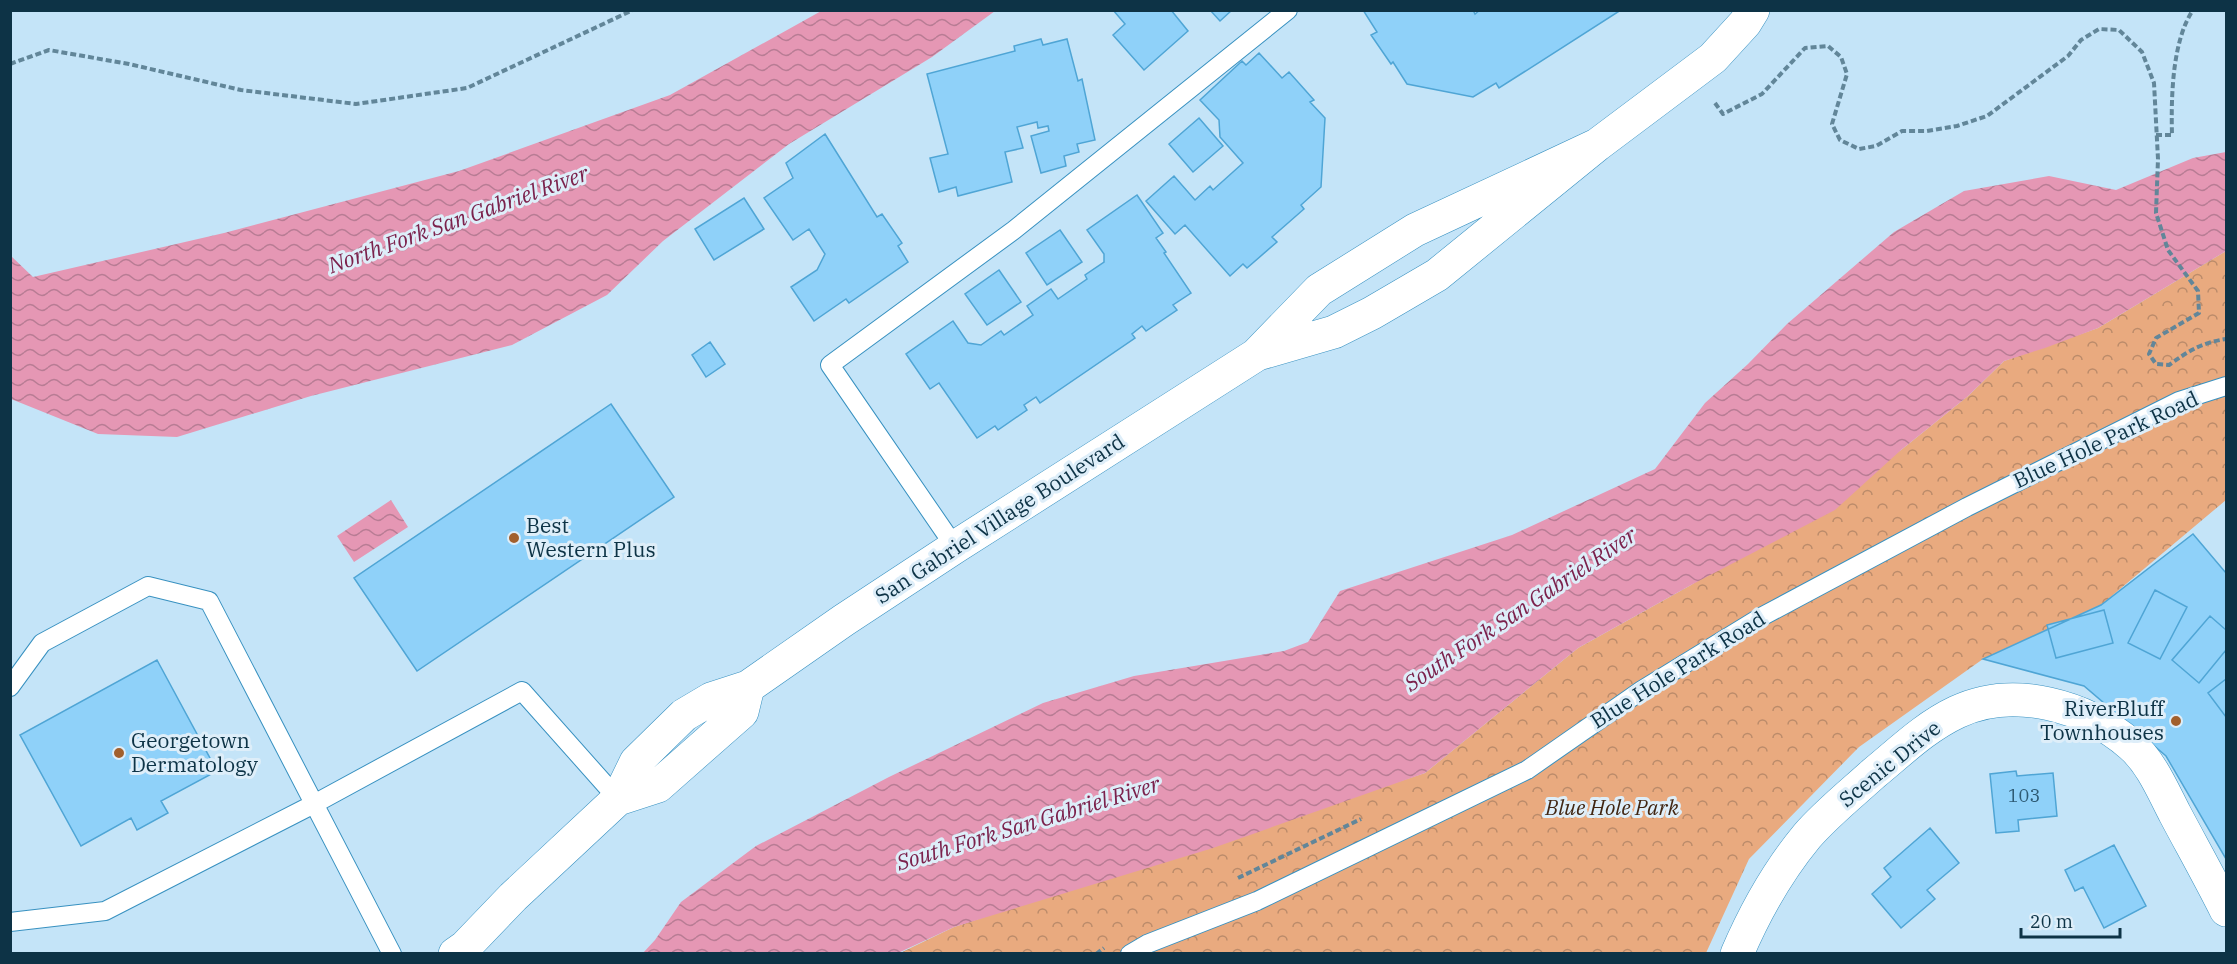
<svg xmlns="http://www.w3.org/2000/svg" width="2237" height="964" font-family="'IBM Plex Serif',serif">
	<defs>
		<pattern id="park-crowns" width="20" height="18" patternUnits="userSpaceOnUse" patternTransform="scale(1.5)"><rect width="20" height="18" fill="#e9aa7f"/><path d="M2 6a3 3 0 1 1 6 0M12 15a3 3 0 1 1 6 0" fill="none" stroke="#bb8b6a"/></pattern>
		<pattern id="water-waves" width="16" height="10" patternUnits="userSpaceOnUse" patternTransform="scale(1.5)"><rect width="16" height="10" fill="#e597b4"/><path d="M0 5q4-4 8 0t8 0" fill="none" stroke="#b87c94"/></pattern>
	</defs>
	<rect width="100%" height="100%" fill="#c4e4f8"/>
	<path fill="url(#park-crowns)" d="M 2226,251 L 2226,500 L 2101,605 L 1983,659 L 1859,747 L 1749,859 L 1706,953 L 898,954 L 954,927 L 1425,773 L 1578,648 L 1691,585 L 1901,450 L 1968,396 L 2004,361 L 2098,328 Z"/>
	<path fill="url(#water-waves)" d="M 823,10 L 995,11 L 932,57 L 789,144 L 663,241 L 607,295 L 512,345 L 311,396 L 177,437 L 98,434 L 11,399 L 11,256 L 33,277 L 224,233 L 459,171 L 670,95 Z
		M 2226,152 L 2226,251 L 2098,328 L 2045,348 L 2004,361 L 1968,396 L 1901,450 L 1835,510 L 1691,585 L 1578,648 L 1425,773 L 1213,848 L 954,927 L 898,953 L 643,953 L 655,940 L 681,902 L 756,846 L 889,777 L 1043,703 L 1134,676 L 1284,651 L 1308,642 L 1340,591 L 1512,535 L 1655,469 L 1705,403 L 1748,364 L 1787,324 L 1894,232 L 1964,191 L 2049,176 L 2116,190 L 2193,158 Z
		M 391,500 L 408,527 L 354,562 L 337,536 Z"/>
	<path fill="#8fd1f9" stroke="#4fa5d5" stroke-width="1.5" d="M 1113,10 L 1171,10 L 1188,31 L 1144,70 L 1113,35 L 1125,24 Z
		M 1210,10 L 1232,10 L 1220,21 Z
		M 1363,10 L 1473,10 L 1475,14 L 1480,10 L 1621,10 L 1499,88 L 1496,83 L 1473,97 L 1407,84 L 1393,62 L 1391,64 L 1371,35 L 1377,32 Z
		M 1041,39 L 1043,45 L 1067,39 L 1078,81 L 1082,79 L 1095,140 L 1077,144 L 1079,152 L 1064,156 L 1066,166 L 1041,173 L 1031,136 L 1049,131 L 1048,126 L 1038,128 L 1037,122 L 1017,127 L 1023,148 L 1005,152 L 1012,182 L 958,196 L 956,187 L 939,192 L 930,158 L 948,154 L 927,74 L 1015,51 L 1014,46 Z
		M 1259,53 L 1282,78 L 1289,72 L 1314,100 L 1310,102 L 1325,118 L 1321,187 L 1301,205 L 1304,209 L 1272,237 L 1277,242 L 1247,268 L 1243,264 L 1230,276 L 1185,225 L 1175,234 L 1146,201 L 1174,176 L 1195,200 L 1210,186 L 1213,190 L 1243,163 L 1220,137 L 1219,120 L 1200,100 L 1242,61 L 1246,65 Z
		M 1199,118 L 1223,146 L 1193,172 L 1169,144 Z
		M 825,134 L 877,217 L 882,214 L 902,243 L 898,246 L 908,262 L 849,303 L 846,299 L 814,321 L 791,287 L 817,270 L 825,254 L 809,229 L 793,240 L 764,198 L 793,178 L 786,163 Z
		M 1137,195 L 1163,233 L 1156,238 L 1166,252 L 1164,253 L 1191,293 L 1173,305 L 1177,310 L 1146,331 L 1142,326 L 1132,334 L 1135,338 L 1040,403 L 1036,397 L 1024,405 L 1027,410 L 998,430 L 995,426 L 977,438 L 939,383 L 930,389 L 906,354 L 953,321 L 968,343 L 981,345 L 1001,331 L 1004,335 L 1033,315 L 1027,306 L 1051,289 L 1058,299 L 1087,279 L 1085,275 L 1104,262 L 1104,254 L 1087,230 Z
		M 744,198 L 764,229 L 714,260 L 695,229 Z
		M 1060,230 L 1082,262 L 1047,285 L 1026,253 Z
		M 999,270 L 1021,302 L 987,325 L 965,294 Z
		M 710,342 L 725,364 L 706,377 L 692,355 Z
		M 611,404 L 674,497 L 417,671 L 354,578 Z
		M 2193,534 L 2226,573 L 2226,859 L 2166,756 L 2084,686 L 1983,659 L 2101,605 Z
		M 2155,590 L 2187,607 L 2160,659 L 2128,643 Z
		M 2104,610 L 2113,643 L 2056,658 L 2047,625 Z
		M 2210,616 L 2226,630 L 2226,650 L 2199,683 L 2172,660 Z
		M 157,660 L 217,771 L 161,801 L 168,813 L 137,830 L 131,818 L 81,846 L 20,735 Z
		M 2226,679 L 2226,717 L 2208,693 Z
		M 2016,771 L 2017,776 L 2053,773 L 2057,816 L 2018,820 L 2019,831 L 1996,833 L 1990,774 Z
		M 1930,828 L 1959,863 L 1927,890 L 1935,899 L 1901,928 L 1872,894 L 1891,877 L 1884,868 Z
		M 2114,845 L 2146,906 L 2104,928 L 2083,887 L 2075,891 L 2065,870 Z"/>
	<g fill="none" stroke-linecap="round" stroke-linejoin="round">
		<defs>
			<path id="service" d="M 955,547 L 830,365 L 1014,230 L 1288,10
				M 10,687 L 42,643 L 148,586 L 209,601 L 392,954
				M 10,922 L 105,911 L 314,804 L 522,691 L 618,799
				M 1130,954 L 1147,944 L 1257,901 L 1527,770 L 1642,690 L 1761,617 L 1967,507 L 2179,401 L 2226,386"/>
			<path id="minor" d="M 1258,354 L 1334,332 L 1372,313 L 1437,275 L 1597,145 L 1713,58 L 1745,23 L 1753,10
				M 618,799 L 658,786 L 742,712 L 748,687
				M 455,954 L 465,947 L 513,897 L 618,799 L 636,762 L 684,715 L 711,699 L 748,687 L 844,620 L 955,547 L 1256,355 L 1319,290 L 1415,230 L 1597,145
				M 1737,954 C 1755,912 1778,871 1807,836 C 1826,814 1851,794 1873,774 C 1900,752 1925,727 1957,712 C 2014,685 2086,706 2131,745 C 2151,762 2163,791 2175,814 C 2192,846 2210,878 2226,910"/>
		</defs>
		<use href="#service" stroke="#3891c0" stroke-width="20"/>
		<use href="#minor" stroke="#3891c0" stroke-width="34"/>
		<path stroke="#628699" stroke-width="4" stroke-dasharray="6 3" stroke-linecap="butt" d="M 10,64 L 49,50 L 129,64 L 241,90 L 356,104 L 467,88 L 633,10
			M 1715,103 L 1723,114 L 1762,94 L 1805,48 L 1828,46 L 1841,57 L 1847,74 L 1832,124 L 1840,140 L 1859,149 L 1876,146 L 1902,131 L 1927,131 L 1957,126 L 1987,116 L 2068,56 L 2081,40 L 2099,29 L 2119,30 L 2142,52 L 2154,83 L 2158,159 L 2156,213 L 2168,250 L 2198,291 L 2199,313 L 2156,338 L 2149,354 L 2156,364 L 2169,365 C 2190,350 2201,343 2226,339
			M 2156,135 L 2172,135 C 2171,98 2172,41 2193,10
			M 1238,878 L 1361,819
			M 1096,954 L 1104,948"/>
		<use href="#service" stroke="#fff" stroke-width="18"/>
		<use href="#minor" stroke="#fff" stroke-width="33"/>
	</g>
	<g fill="#a2602d" stroke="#deeef9" stroke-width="2">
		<circle cx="514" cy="538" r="6"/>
		<circle cx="2176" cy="721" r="6"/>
		<circle cx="119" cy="753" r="6"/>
	</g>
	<g text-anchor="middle" stroke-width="6" stroke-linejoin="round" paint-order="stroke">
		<g font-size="18" fill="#2e5a73">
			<text x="2024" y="802">103</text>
		</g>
		<g font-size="21" fill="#0d3346" stroke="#deeef9">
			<text transform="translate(2106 440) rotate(-25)" y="7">Blue Hole Park Road</text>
			<text transform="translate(1000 519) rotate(-33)" y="7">San Gabriel Village Boulevard</text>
			<text transform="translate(1678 670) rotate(-32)" y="7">Blue Hole Park Road</text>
			<text transform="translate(1890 764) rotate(-39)" y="7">Scenic Drive</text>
		</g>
		<g font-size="21" fill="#0d3346" stroke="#deeef9" text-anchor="start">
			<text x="526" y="533">Best<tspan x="526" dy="24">Western Plus</tspan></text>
			<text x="2164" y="716" text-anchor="end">RiverBluff<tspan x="2164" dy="24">Townhouses</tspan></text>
			<text x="131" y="748">Georgetown<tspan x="131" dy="24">Dermatology</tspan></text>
		</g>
		<g font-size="21" font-style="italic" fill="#412612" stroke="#deeef9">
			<text x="1612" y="815">Blue Hole Park</text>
		</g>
		<g font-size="22" font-style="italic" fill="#7b214c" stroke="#deeef9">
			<text transform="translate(458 219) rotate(-20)" y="8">North Fork San Gabriel River</text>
			<text transform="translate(1520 609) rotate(-34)" y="8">South Fork San Gabriel River</text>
			<text transform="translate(1028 823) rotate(-17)" y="8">South Fork San Gabriel River</text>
		</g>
	</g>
	<rect width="2237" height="964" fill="none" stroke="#0d3346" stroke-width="24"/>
	<path d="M2021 928v9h99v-9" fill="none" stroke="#0d3346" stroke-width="3"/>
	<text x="2030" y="928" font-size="18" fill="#0d3346" stroke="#deeef9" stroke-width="4.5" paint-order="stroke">20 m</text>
</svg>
